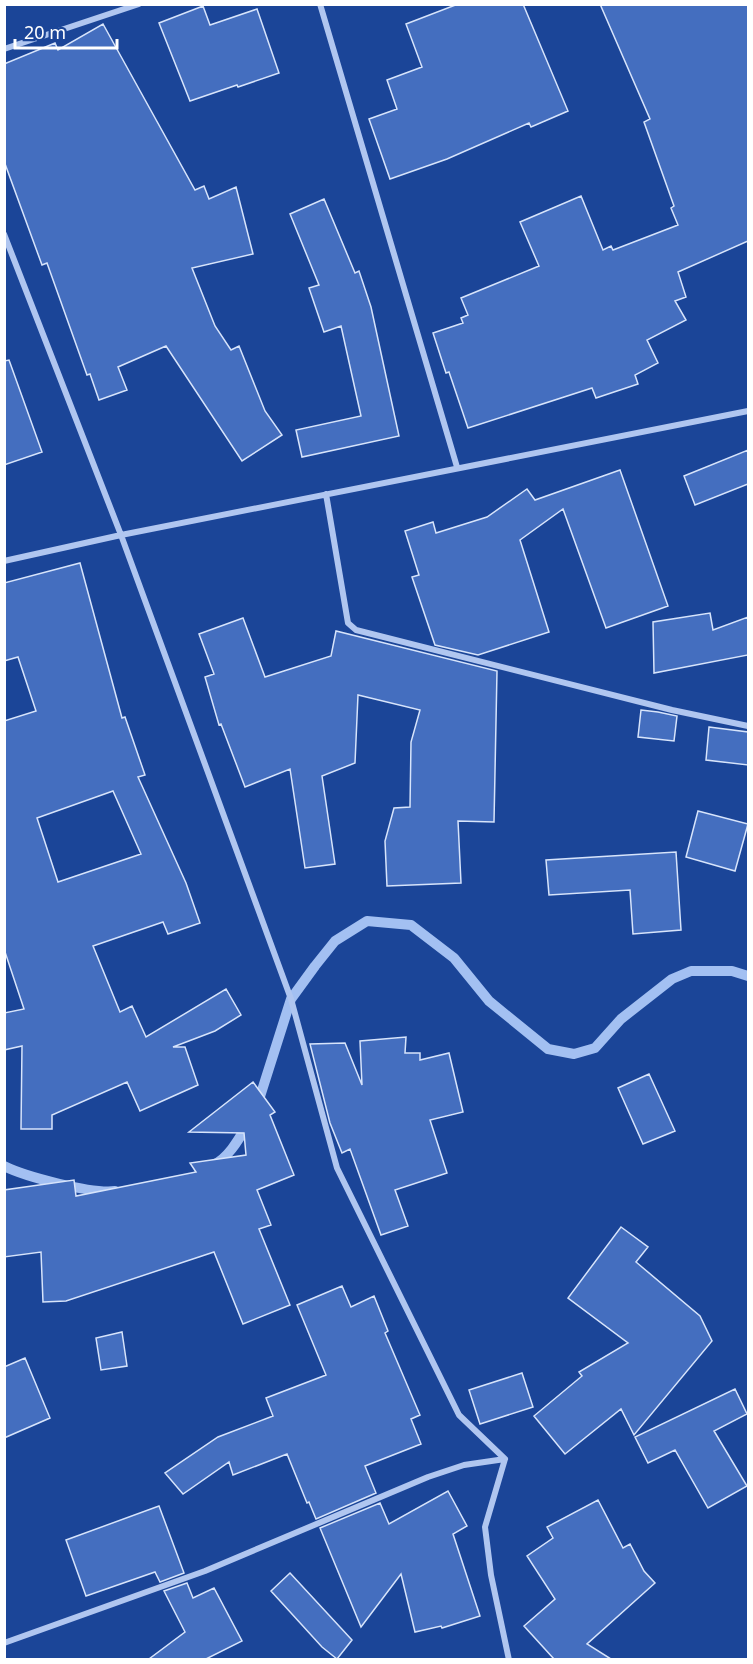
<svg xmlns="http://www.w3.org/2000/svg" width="753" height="1664" font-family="'Noto Sans',sans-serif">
	<rect width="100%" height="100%" fill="#1b4598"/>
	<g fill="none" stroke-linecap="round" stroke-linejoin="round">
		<path stroke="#a3c0f2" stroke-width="10" d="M 257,1106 L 291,999 L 315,966 L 335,941 L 367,921 L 411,925 L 454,958 L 489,1001 L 548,1049 L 574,1054 L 595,1048 L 621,1019 L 672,979 L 691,971 L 732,971 L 748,976
			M 213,1165 C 229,1158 240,1137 249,1122
			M 4,1166 C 26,1177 92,1194 115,1191"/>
	</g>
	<path fill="#446ebf" stroke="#d7e4fb" stroke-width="1.5" fill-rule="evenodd" d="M 458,4 L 523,4 L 568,111 L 531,127 L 529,123 L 447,159 L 390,179 L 369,119 L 397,109 L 387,80 L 422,67 L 406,24 Z
		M 600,4 L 748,4 L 748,241 L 678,272 L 686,297 L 675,301 L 686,320 L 647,340 L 658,363 L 635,375 L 638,384 L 596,398 L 592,388 L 468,428 L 449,372 L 446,373 L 433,333 L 463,323 L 461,318 L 468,315 L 461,298 L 539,266 L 520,222 L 581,196 L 603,250 L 611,246 L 613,250 L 678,225 L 671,208 L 674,206 L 644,122 L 650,119 Z
		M 203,6 L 210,25 L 257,9 L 279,73 L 238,87 L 237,85 L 190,101 L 159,23 Z
		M 103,24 L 195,190 L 204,186 L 209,199 L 236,187 L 253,254 L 192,268 L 215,326 L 231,350 L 239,346 L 265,411 L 282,435 L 242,461 L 166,346 L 118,367 L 127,390 L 99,400 L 90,374 L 87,375 L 47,263 L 42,265 L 4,161 L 4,64 L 55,43 L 58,50 Z
		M 324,199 L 355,273 L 359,271 L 371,307 L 399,436 L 302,457 L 296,430 L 361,416 L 341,326 L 324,332 L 309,288 L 319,285 L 290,214 Z
		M 9,360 L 42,452 L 4,465 L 4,361 Z
		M 748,450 L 748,484 L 695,505 L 684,476 Z
		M 620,470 L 668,606 L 606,628 L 563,509 L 520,540 L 549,632 L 478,655 L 435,645 L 412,577 L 419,575 L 405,531 L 433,522 L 436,533 L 487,517 L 527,489 L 535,500 Z
		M 80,563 L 122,718 L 125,717 L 145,775 L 138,777 L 186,883 L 200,923 L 168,934 L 163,922 L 93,946 L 120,1012 L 132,1006 L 146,1037 L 226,989 L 241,1015 L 215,1031 L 173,1047 L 185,1047 L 198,1085 L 140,1111 L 127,1082 L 52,1115 L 52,1129 L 21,1129 L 22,1046 L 4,1050 L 4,1013 L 24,1009 L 4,949 L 4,721 L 36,711 L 18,657 L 4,661 L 4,583 ZM 113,791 L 141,854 L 58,882 L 37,818 Z
		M 710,613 L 713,630 L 748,617 L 748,655 L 654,673 L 653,622 Z
		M 243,618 L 265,677 L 331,656 L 336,631 L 497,671 L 494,822 L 458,821 L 461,883 L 387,886 L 385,841 L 394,808 L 410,807 L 411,742 L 420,710 L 358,695 L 355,763 L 322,776 L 335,864 L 305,868 L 290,769 L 245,787 L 221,724 L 219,725 L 205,677 L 214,674 L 199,634 Z
		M 641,710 L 658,712 L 677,716 L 674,741 L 638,737 Z
		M 709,727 L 748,732 L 748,765 L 706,760 Z
		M 698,811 L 748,824 L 735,871 L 686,857 Z
		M 676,852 L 681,930 L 633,934 L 630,890 L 549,895 L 546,860 Z
		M 406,1037 L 405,1053 L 420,1053 L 420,1060 L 449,1053 L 463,1112 L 430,1120 L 447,1173 L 395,1190 L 408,1226 L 381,1235 L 350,1149 L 342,1153 L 330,1123 L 310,1044 L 345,1043 L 362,1085 L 360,1041 Z
		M 649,1074 L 675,1131 L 643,1144 L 618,1088 Z
		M 253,1082 L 275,1112 L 270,1115 L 294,1175 L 257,1190 L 271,1225 L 259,1229 L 290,1305 L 243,1324 L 214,1252 L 66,1301 L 43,1302 L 41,1252 L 4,1257 L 4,1190 L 74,1180 L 76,1196 L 196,1172 L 190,1163 L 246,1155 L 244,1133 L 189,1132 Z
		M 621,1227 L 648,1247 L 636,1262 L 700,1316 L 712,1341 L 634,1435 L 621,1409 L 565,1454 L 534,1416 L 582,1376 L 579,1372 L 628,1343 L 568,1298 Z
		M 342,1286 L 351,1307 L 374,1296 L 388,1331 L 385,1333 L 420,1415 L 411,1419 L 421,1444 L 365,1466 L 376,1493 L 316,1519 L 309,1502 L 307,1503 L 287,1454 L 233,1475 L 229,1462 L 183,1494 L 165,1473 L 218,1437 L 273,1416 L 266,1398 L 326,1375 L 297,1305 Z
		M 122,1332 L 127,1366 L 101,1370 L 96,1338 Z
		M 25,1358 L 50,1418 L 4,1438 L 4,1367 Z
		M 522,1373 L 533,1407 L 480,1424 L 469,1390 Z
		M 735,1389 L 747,1414 L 714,1431 L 747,1486 L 708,1508 L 675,1450 L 648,1463 L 635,1437 Z
		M 448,1491 L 467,1526 L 453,1534 L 480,1616 L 442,1628 L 441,1626 L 415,1632 L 401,1574 L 361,1627 L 320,1528 L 380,1503 L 389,1524 Z
		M 598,1500 L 623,1548 L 630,1544 L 644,1571 L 655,1583 L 587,1644 L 611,1659 L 554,1659 L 524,1626 L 555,1599 L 527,1556 L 553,1538 L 547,1527 Z
		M 159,1506 L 184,1573 L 160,1582 L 155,1572 L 86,1596 L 66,1540 Z
		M 290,1573 L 352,1640 L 337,1659 L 322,1647 L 271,1591 Z
		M 187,1583 L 193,1598 L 214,1588 L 242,1641 L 206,1659 L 149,1659 L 185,1632 L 164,1591 Z"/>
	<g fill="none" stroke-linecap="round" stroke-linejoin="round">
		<path stroke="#b0c6f0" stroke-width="6" d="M 320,4 L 457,467
			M 4,49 L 139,4
			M 4,234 L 121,535 L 291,999 L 337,1168 L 459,1415 L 505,1459
			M 326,494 L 348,623 L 356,630 L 672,710 L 748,726
			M 4,561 L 121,535 L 748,411
			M 505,1459 L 485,1527 L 491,1575 L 509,1660
			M 4,1643 L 205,1571 L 428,1477 L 464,1465 L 505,1459"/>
	</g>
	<rect width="753" height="1664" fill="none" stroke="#ffffff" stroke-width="12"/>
	<path d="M15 39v9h102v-9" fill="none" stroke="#ffffff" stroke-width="3"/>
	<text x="24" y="39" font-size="18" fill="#ffffff" stroke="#1b4598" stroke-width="4.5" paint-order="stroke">20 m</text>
</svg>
